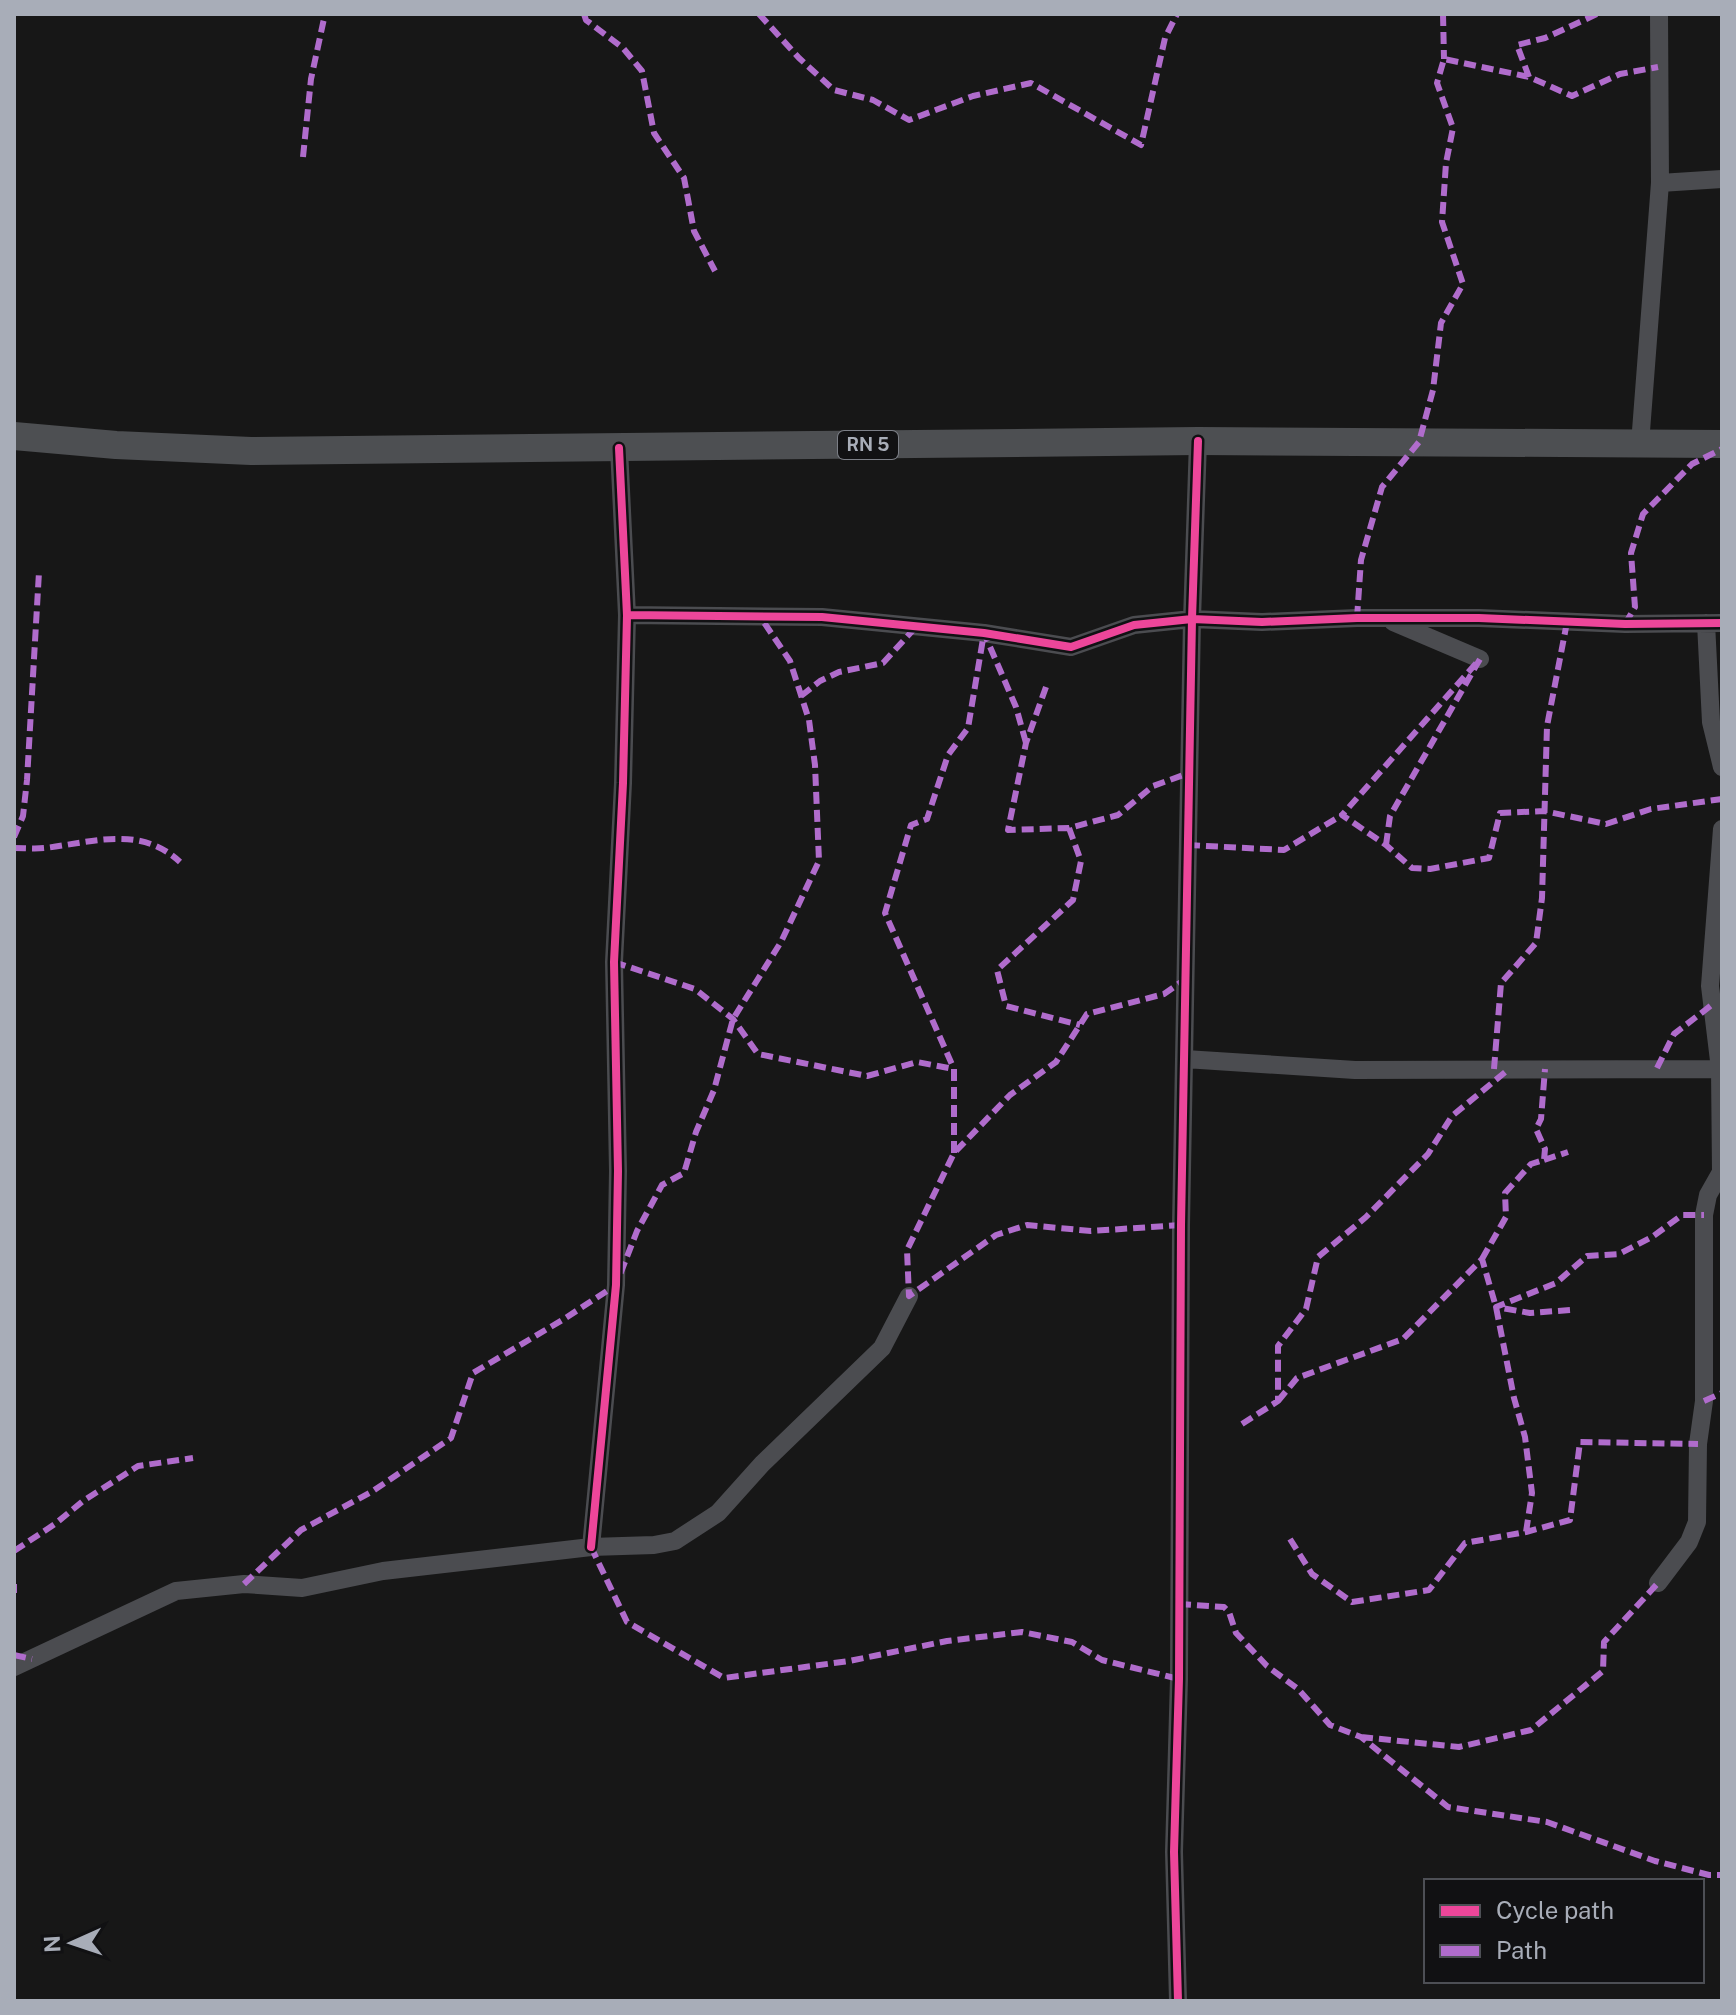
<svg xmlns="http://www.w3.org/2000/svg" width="1736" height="2015" font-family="'Public Sans',sans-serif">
	<rect width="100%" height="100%" fill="#171717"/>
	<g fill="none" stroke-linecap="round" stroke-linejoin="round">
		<path stroke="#4b4c50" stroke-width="18" d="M 1660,183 L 1722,179
			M 1640,444 L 1660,183 L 1659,14
			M 627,615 L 822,617 L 984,633 L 1071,647 L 1134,625 L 1192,619 L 1262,622 L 1357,618 L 1479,618 L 1625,624 L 1722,623
			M 1393,622 L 1480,659
			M 1706,623 L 1711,722 L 1722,767
			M 1185,1059 L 1355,1070 L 1722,1069
			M 591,1547 L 616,1285 L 618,1171 L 614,962 L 623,783 L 627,615 L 619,448
			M 1658,1583 L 1689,1542 L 1697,1522 L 1698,1444 L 1704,1401 L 1704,1215 L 1708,1195 L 1721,1172 L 1720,1069 L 1710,986 L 1722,829
			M 14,1667 L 176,1591 L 244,1584 L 302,1588 L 383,1571 L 591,1547 L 654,1545 L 675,1541 L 718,1513 L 762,1464 L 882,1348 L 909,1296
			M 1178,2001 L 1174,1852 L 1179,1679 L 1181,1225 L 1192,619 L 1198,441"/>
		<path stroke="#4d4f52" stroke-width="28" d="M 14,436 L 116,445 L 251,451 L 1198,441 L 1722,444"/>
		<path stroke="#b06ccc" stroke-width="6" stroke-dasharray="12 6" stroke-linecap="butt" d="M 584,14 L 586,20 L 623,48 L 642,71 L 654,133 L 684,178 L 694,231 L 715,271
			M 759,14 L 799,58 L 834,90 L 873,100 L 909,120 L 973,96 L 1031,83 L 1141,145 L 1165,38 L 1177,14
			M 1443,14 L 1444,59
			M 1529,77 L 1517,45 L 1545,38 L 1597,14
			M 303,157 L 311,79 L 325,14
			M 1357,618 L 1361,560 L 1382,487 L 1419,442 L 1433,390 L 1441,323 L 1463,284 L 1442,222 L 1446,163 L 1453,128 L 1437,83 L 1444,59 L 1529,77 L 1572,96 L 1620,74 L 1658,67
			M 1625,624 L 1635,607 L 1631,553 L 1643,514 L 1692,464 L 1722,449
			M 1046,687 L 1026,743 L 1008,830 L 1069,828 L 1118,815 L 1153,786 L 1189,773
			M 801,696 L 820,681 L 839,672 L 883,663 L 915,628
			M 1069,828 L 1081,861 L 1073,900 L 997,970 L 1006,1006 L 1080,1025
			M 14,837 L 23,816 L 27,780 L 39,572
			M 1188,845 L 1284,850 L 1342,815
			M 1386,845 L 1390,816 L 1480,659 L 1342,815 L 1386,845 L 1412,868 L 1430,869 L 1489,858 L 1500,813 L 1544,811 L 1606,824 L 1651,809 L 1722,799
			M 14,848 C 24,848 35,849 45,848 C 94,842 140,825 180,862
			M 614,962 L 695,989 L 733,1019 L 758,1054 L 867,1076 L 917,1062 L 954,1069
			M 1657,1068 L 1674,1034 L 1713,1004
			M 1494,1069 L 1501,983 L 1536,943 L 1542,898 L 1547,726 L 1567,622
			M 954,1153 L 954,1069 L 885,913 L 911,825 L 927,819 L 948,755 L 968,728 L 984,633 L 1016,707 L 1026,743
			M 1544,1160 L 1568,1152
			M 1181,1225 L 1091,1231 L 1027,1225 L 996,1235 L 909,1296 L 907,1250 L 954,1153 L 1010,1095 L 1056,1062 L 1087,1014 L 1164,994 L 1187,978
			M 1482,1259 L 1506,1217 L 1505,1193 L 1531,1164 L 1544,1160 L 1545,1149 L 1536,1129 L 1541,1119 L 1545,1069
			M 1570,1310 L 1530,1313 L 1496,1307 L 1556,1283 L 1587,1256 L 1619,1254 L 1652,1237 L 1682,1215 L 1704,1215
			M 1278,1401 L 1297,1378 L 1403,1339 L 1482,1259 L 1496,1307 L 1514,1398 L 1525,1437 L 1532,1493 L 1526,1532
			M 1704,1401 L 1722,1393
			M 1242,1424 L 1278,1401 L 1278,1346 L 1306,1309 L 1318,1257 L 1366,1217 L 1428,1154 L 1452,1116 L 1509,1069
			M 1290,1539 L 1312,1574 L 1352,1602 L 1429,1590 L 1465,1543 L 1526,1532 L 1570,1520 L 1580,1442 L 1698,1444
			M 591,1547 L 627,1622 L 724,1678 L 849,1661 L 947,1641 L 1022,1632 L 1072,1642 L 1102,1660 L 1179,1679
			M 14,1551 L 55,1524 L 83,1501 L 138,1466 L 193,1458
			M 14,1584 L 14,1593
			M 244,1584 L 301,1530 L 373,1491 L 451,1438 L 473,1373 L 564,1319 L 616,1285 L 637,1231 L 662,1185 L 684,1173 L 696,1132 L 714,1090 L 733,1019 L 781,942 L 819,861 L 815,765 L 809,720 L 790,661 L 759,615
			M 1179,1604 L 1224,1607 L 1229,1612 L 1236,1633 L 1267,1666 L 1298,1689 L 1330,1725 L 1361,1737 L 1448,1807 L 1547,1822 L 1655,1861 L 1709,1875 L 1722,1875
			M 14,1655 L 32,1659
			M 1361,1737 L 1459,1747 L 1531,1730 L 1603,1671 L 1604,1642 L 1658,1583"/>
		<defs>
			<path id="cycleway" d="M 627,615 L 822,617 L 984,633 L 1071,647 L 1134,625 L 1192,619 L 1262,622 L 1357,618 L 1479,618 L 1625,624 L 1722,623
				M 591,1547 L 616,1285 L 618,1171 L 614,962 L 623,783 L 627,615 L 619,448
				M 1178,2001 L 1174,1852 L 1179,1679 L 1181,1225 L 1192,619 L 1198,441"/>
		</defs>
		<use href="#cycleway" stroke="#111113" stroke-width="13"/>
		<use href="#cycleway" stroke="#ed469a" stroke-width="8"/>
	</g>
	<g text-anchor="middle" stroke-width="6" stroke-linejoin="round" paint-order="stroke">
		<rect fill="#111113" stroke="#7b7e86" stroke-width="2" x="838" y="431" width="60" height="28" rx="6"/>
		<g font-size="18" font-weight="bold" fill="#a8adb8">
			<text x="868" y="451">RN 5</text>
		</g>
	</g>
	<rect width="1736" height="2015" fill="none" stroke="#a8adb8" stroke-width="32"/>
	<rect x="1424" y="1879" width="280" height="104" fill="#111113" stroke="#4d4f55" stroke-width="2"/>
	<rect x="1440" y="1905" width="40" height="12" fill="#ed469a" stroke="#4d4f55" stroke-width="2"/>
	<text x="1496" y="1919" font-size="24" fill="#a8adb8">Cycle path</text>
	<rect x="1440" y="1945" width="40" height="12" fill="#b06ccc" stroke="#4d4f55" stroke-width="2"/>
	<text x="1496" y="1959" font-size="24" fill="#a8adb8">Path</text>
	<g transform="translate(72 1943) rotate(267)" stroke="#111113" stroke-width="6" paint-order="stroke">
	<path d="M0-6L14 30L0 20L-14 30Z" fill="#a8adb8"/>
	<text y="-12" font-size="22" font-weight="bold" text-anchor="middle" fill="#a8adb8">N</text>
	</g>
</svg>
